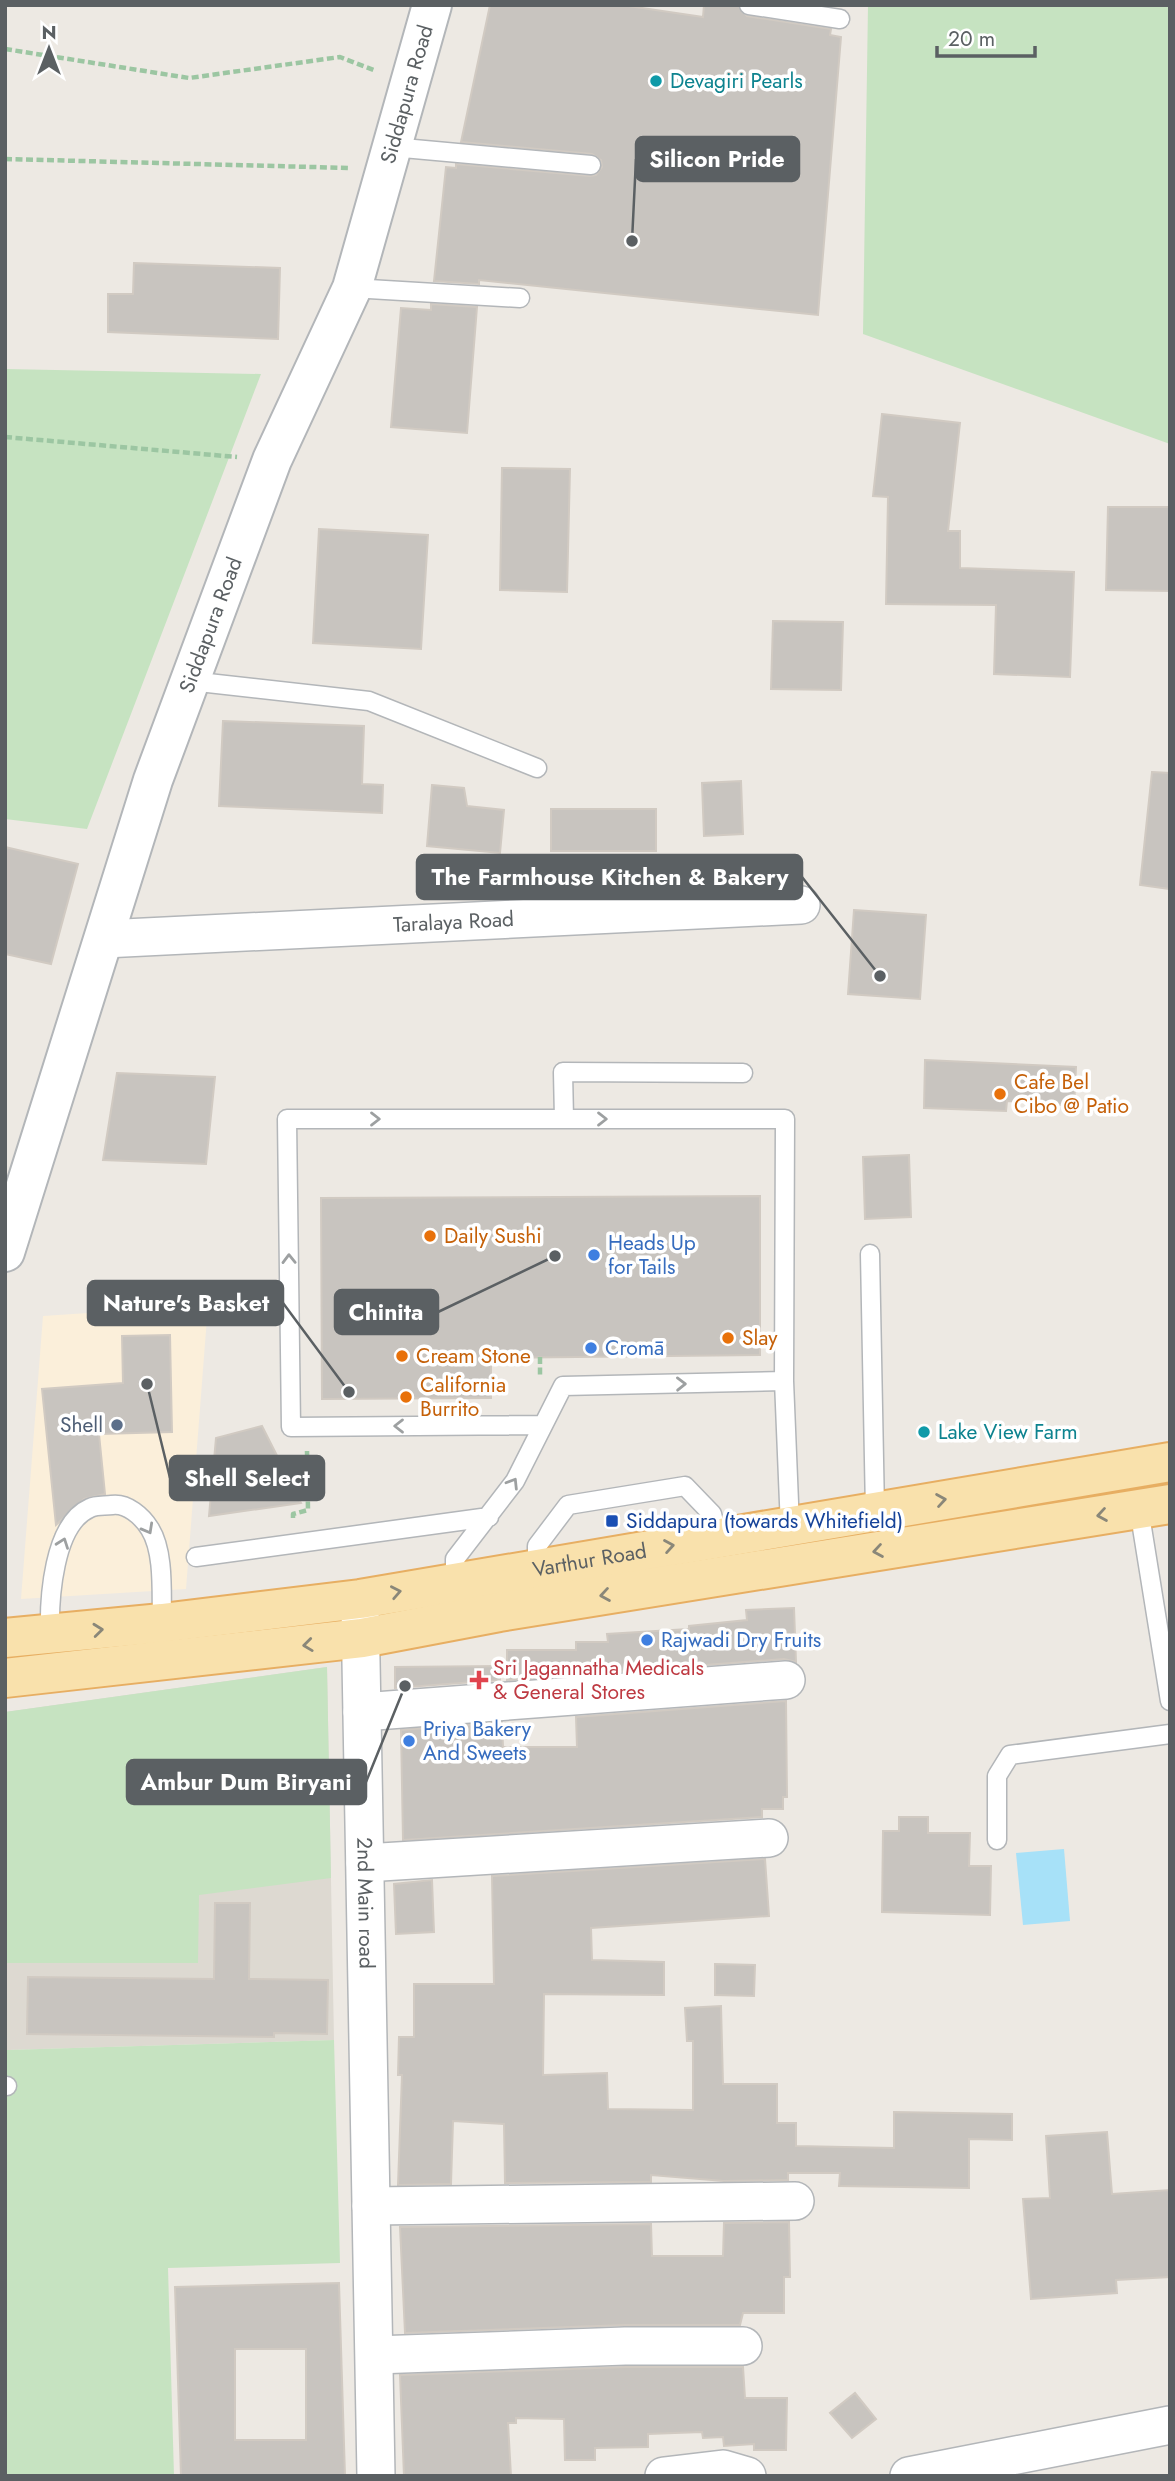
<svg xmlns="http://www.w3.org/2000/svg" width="1175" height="2481" font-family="Jost,sans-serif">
	<rect width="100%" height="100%" fill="#ede9e3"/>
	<path fill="#fbefda" d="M 208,1305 L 186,1589 L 21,1599 L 43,1316 Z"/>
	<path fill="#ddd9d1" d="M 327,1667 L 334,2040 L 7,2050 L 5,1712 Z"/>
	<path fill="#c6e3c1" d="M 868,5 L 1170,5 L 1170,444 L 863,334 Z
		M 5,369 L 261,374 L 87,829 L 5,819 Z
		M 327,1667 L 331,1878 L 199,1895 L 198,1963 L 6,1963 L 5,1712 Z
		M 334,2040 L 340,2263 L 168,2268 L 174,2476 L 5,2476 L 7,2050 Z"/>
	<path fill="#a7e1f8" d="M 1064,1849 L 1070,1921 L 1023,1925 L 1016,1853 Z"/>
	<path fill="#c8c4bf" stroke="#d1cac2" stroke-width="2" fill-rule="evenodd" d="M 490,5 L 622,5 L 703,17 L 704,5 L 738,5 L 747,16 L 831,29 L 830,35 L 841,37 L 818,315 L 479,280 L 479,284 L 434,281 L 446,167 L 456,168 L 456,164 L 590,176 L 596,175 L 602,167 L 601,160 L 592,154 L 461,142 Z
		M 134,263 L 280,268 L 278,339 L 108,332 L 108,294 L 133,294 Z
		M 431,304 L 477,307 L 467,433 L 391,427 L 401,308 L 431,310 Z
		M 882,414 L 960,423 L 948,531 L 960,531 L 960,568 L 1074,572 L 1070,677 L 994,674 L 996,605 L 886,604 L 888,497 L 873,496 Z
		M 502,468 L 570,469 L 567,592 L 500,590 Z
		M 1108,507 L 1170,507 L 1170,591 L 1106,590 Z
		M 319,529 L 428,535 L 421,649 L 313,643 Z
		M 773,621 L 843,622 L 841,690 L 771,689 Z
		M 223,721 L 364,726 L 362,784 L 383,785 L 382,813 L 219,806 Z
		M 1152,772 L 1170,773 L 1170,889 L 1140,885 Z
		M 741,781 L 743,834 L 704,836 L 702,783 Z
		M 432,785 L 464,788 L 467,806 L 504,810 L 500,853 L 427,846 Z
		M 551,809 L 656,809 L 656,851 L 551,851 Z
		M 5,847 L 78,864 L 51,964 L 5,954 Z
		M 854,910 L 926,915 L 920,999 L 848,994 Z
		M 925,1060 L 1076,1067 L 1074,1106 L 1007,1101 L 1006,1111 L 924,1108 Z
		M 117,1073 L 215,1077 L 206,1164 L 103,1160 Z
		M 909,1155 L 911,1217 L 865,1219 L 863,1157 Z
		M 760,1196 L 760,1355 L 491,1358 L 491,1398 L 322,1399 L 321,1198 Z
		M 170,1335 L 172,1432 L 99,1434 L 105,1494 L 84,1499 L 56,1525 L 42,1389 L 123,1383 L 122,1336 Z
		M 262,1426 L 301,1503 L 209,1516 L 216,1438 Z
		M 794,1608 L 796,1662 L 784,1659 L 507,1680 L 507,1650 L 576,1650 L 576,1642 L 608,1642 L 607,1634 L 689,1629 L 689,1626 L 747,1620 L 746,1610 Z
		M 500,1666 L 500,1680 L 395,1688 L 395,1667 Z
		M 786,1701 L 787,1797 L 783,1797 L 783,1809 L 762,1809 L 762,1817 L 403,1840 L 401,1730 L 502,1722 L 503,1747 L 577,1747 L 576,1717 Z
		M 899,1817 L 928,1817 L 928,1833 L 970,1833 L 969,1866 L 991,1866 L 990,1915 L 882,1912 L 883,1831 L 899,1831 Z
		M 765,1859 L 769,1916 L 591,1928 L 592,1960 L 664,1962 L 664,1995 L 544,1994 L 543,2075 L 607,2073 L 608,2109 L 693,2110 L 693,2041 L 687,2041 L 685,2008 L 721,2006 L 723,2084 L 777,2084 L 777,2123 L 796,2123 L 796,2146 L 894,2148 L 894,2112 L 1012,2114 L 1012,2140 L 969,2139 L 969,2188 L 839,2186 L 840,2173 L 788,2173 L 788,2180 L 724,2181 L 651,2175 L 651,2182 L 505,2183 L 504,2124 L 453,2121 L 451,2184 L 398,2185 L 402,2075 L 398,2075 L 399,2037 L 414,2037 L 414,1984 L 494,1984 L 492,1876 Z
		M 432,1880 L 434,1932 L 396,1934 L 394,1884 Z
		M 215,1903 L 250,1903 L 249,1979 L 328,1980 L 327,2034 L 274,2033 L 274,2037 L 27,2034 L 28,1977 L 214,1979 Z
		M 715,1964 L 755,1965 L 754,1996 L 715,1995 Z
		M 1107,2132 L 1112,2194 L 1170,2190 L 1170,2277 L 1116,2280 L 1117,2293 L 1031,2299 L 1023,2199 L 1050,2198 L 1046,2136 Z
		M 789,2222 L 790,2277 L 784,2277 L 784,2313 L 743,2313 L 740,2325 L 625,2325 L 405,2333 L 400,2227 L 651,2224 L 652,2256 L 723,2256 L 724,2223 Z
		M 339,2283 L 345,2476 L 181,2476 L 175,2287 ZM 235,2349 L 306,2349 L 306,2440 L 235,2440 Z
		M 625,2367 L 743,2367 L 745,2398 L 787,2398 L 786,2450 L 754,2450 L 754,2444 L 724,2446 L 723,2437 L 703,2438 L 702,2432 L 648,2434 L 648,2447 L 595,2448 L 595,2460 L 565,2460 L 564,2419 L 516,2418 L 516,2423 L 508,2423 L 511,2476 L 404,2476 L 400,2375 Z
		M 855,2393 L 876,2419 L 852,2438 L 830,2413 Z"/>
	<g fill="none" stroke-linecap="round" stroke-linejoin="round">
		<defs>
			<path id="service" d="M 749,5 L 840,19
				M 392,147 L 591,165
				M 352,288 L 520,298
				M 190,681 L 369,701 L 537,768
				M 564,1119 L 563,1072 L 743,1073
				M 870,1254 L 875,1511
				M 541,1425 L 291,1427 L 287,1119 L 785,1119 L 784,1381
				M 1139,1509 L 1170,1701
				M 196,1557 L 489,1517
				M 537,1568 L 537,1546 L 568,1505 L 685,1486 L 712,1514 L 718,1538
				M 455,1581 L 455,1559 L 515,1481 L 563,1386 L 784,1381 L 790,1527
				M 50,1634 C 49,1600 53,1524 90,1508 C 96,1505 105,1506 112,1505 C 127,1503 142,1516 150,1529 C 165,1553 161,1596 162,1623
				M 997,1840 L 997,1776 L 1010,1755 L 1170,1734
				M 5,2086 L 7,2086"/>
			<g id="minor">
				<path id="s1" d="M 104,939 L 801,905"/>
				<path id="s2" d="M 360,1607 L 376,2476"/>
				<path d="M 362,1712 L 786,1680"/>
				<path d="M 365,1863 L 769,1838"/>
				<path d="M 371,2206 L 795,2201"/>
				<path d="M 375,2355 L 625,2346 L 743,2346"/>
				<path d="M 664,2476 L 723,2469 L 747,2476"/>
				<path d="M 909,2476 L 1170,2425"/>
			</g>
			<g id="tertiary">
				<path id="s3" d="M 5,1252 L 153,780 L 272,460 L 352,288 L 432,5"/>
			</g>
			<g id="primary">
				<path id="s4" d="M 5,1638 L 162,1623 L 360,1599 L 1170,1462"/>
				<path d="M 5,1678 L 362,1638 L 499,1612 L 1170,1504"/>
			</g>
		</defs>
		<use href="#service" stroke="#b3b6b9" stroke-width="21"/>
		<use href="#minor" stroke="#b3b6b9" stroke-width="40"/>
		<use href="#tertiary" stroke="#b3b6b9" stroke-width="42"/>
		<use href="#primary" stroke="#e7ae62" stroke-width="42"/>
		<path stroke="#9cc6a2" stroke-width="4.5" stroke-dasharray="7 3.5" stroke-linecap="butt" d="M 5,49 L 189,78 L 340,57 L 376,71
			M 5,159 L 350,168
			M 5,437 L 237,457
			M 540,1357 L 540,1375
			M 293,1518 L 293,1514 L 308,1510 L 307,1451"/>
		<use href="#service" stroke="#fff" stroke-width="18"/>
		<use href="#minor" stroke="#fff" stroke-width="37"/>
		<use href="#tertiary" stroke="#fff" stroke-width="38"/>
		<use href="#primary" stroke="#f9e1ac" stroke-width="38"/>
	</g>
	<defs><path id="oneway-chevron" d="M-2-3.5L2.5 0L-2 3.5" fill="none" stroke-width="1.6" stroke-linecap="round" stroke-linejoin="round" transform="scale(1.75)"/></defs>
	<g stroke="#9da0a1">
		<use href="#oneway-chevron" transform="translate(375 1119)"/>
		<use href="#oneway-chevron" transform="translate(602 1119)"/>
		<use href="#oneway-chevron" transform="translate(289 1259) rotate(-91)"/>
		<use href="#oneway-chevron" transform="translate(681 1384) rotate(-1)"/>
		<use href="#oneway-chevron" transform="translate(399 1426) rotate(180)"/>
		<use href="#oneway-chevron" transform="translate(513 1483) rotate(-58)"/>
		<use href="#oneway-chevron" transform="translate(148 1529) rotate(61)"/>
		<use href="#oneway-chevron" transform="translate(63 1543) rotate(-70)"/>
	</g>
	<g stroke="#8a8779">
		<use href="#oneway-chevron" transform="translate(941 1500) rotate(-9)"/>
		<use href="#oneway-chevron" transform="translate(1102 1515) rotate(171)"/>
		<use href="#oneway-chevron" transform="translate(669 1546) rotate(-10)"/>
		<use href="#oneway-chevron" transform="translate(878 1551) rotate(171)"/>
		<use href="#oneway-chevron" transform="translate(396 1592) rotate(-11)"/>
		<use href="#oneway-chevron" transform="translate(605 1595) rotate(171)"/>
		<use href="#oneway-chevron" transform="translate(98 1630) rotate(-6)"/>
		<use href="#oneway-chevron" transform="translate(308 1645) rotate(173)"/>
	</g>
	<g fill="#0f9aa8" stroke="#fff" stroke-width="2.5">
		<circle cx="656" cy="81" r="7"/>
		<circle cx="924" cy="1432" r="7"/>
	</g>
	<g fill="#e8710a" stroke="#fff" stroke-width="2.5">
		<circle cx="1000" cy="1094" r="7"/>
		<circle cx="430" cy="1236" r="7"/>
		<circle cx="728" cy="1338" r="7"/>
		<circle cx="402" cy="1356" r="7"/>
		<circle cx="406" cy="1397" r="7"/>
	</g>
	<g fill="#3f7fe0" stroke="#fff" stroke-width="2.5">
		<circle cx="594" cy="1255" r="7"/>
		<circle cx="591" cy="1348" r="7"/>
		<circle cx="647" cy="1640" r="7"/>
		<circle cx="409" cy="1741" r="7"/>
	</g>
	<circle fill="#5c6f8a" stroke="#fff" stroke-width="2.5" cx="117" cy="1425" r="7"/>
	<rect fill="#1a4fb4" stroke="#fff" stroke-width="2.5" x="605" y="1514" width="14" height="14" rx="3.5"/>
	<path fill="#e0444e" stroke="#fff" stroke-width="2.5" d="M475.5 1669.5h7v7h7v7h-7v7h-7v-7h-7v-7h7z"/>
	<g text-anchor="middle" stroke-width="7" stroke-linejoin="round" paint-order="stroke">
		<g font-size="21" fill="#0d838f" stroke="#fff" text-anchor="start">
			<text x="670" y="88">Devagiri Pearls</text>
			<text x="938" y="1439">Lake View Farm</text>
		</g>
		<g font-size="21" fill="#5b6063" stroke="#fff">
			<text dy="7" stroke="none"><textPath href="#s3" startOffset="1227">Siddapura Road</textPath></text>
			<text dy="7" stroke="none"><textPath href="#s3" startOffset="660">Siddapura Road</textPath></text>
			<text dy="7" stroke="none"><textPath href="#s1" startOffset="350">Taralaya Road</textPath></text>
			<text dy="7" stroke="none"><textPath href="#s4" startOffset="590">Varthur Road</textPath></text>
			<text dy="7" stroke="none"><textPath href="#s2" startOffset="296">2nd Main road</textPath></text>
		</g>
		<g font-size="21" fill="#c56008" stroke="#fff" text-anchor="start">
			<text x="1014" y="1089">Cafe Bel<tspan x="1014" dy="24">Cibo @ Patio</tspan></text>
			<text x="444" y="1243">Daily Sushi</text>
			<text x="742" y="1345">Slay</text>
			<text x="416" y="1363">Cream Stone</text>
			<text x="420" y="1392">California<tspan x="420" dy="24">Burrito</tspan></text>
		</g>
		<g font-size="21" fill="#366cbe" stroke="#fff" text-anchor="start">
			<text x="608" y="1250">Heads Up<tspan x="608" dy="24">for Tails</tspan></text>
			<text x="605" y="1355">Cromā</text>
			<text x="661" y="1647">Rajwadi Dry Fruits</text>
			<text x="423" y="1736">Priya Bakery<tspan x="423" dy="24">And Sweets</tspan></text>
		</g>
		<g font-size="21" fill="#4e5e75" stroke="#fff" text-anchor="end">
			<text x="103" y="1432">Shell</text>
		</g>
		<g font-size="21" fill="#164399" stroke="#fff" text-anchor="start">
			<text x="626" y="1528">Siddapura (towards Whitefield)</text>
		</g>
		<g font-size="21" fill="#be3a42" stroke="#fff" text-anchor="start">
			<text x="493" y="1675">Sri Jagannatha Medicals<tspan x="493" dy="24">&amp; General Stores</tspan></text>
		</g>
	</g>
	<path fill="none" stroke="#5b6063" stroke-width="2.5" d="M632 241L636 159M880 976L802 877M349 1392L283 1303M555 1256L438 1312M147 1384L170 1478M405 1686L366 1782"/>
	<g fill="#5b6063" stroke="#fff" stroke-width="2.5">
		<circle cx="632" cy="241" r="7"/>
		<circle cx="880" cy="976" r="7"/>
		<circle cx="349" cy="1392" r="7"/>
		<circle cx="555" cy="1256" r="7"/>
		<circle cx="147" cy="1384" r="7"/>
		<circle cx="405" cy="1686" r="7"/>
	</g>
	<g fill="#5b6063" stroke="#5b6063" stroke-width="2.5">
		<rect x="636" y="137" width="163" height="44" rx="7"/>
		<rect x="417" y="855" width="385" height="44" rx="7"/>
		<rect x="88" y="1281" width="195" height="44" rx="7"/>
		<rect x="335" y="1290" width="103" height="44" rx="7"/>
		<rect x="170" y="1456" width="154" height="44" rx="7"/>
		<rect x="127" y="1760" width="239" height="44" rx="7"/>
	</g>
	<g font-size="23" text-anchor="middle" font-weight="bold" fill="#fff">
		<text x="717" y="167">Silicon Pride</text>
		<text x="610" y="885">The Farmhouse Kitchen &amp; Bakery</text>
		<text x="186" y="1311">Nature's Basket</text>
		<text x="386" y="1320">Chinita</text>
		<text x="247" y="1486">Shell Select</text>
		<text x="246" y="1790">Ambur Dum Biryani</text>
	</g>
	<rect width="1175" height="2481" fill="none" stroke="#5b6063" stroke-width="14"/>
	<g transform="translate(49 49)" stroke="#ffffff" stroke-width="5" paint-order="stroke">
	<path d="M0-5L12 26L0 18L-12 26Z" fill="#5b6063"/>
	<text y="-10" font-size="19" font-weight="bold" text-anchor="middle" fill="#5b6063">N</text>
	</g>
	<path d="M937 46v10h98v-10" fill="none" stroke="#5b6063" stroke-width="3.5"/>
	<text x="948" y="46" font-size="21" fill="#5b6063" stroke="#ffffff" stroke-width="5" paint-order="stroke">20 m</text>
</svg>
